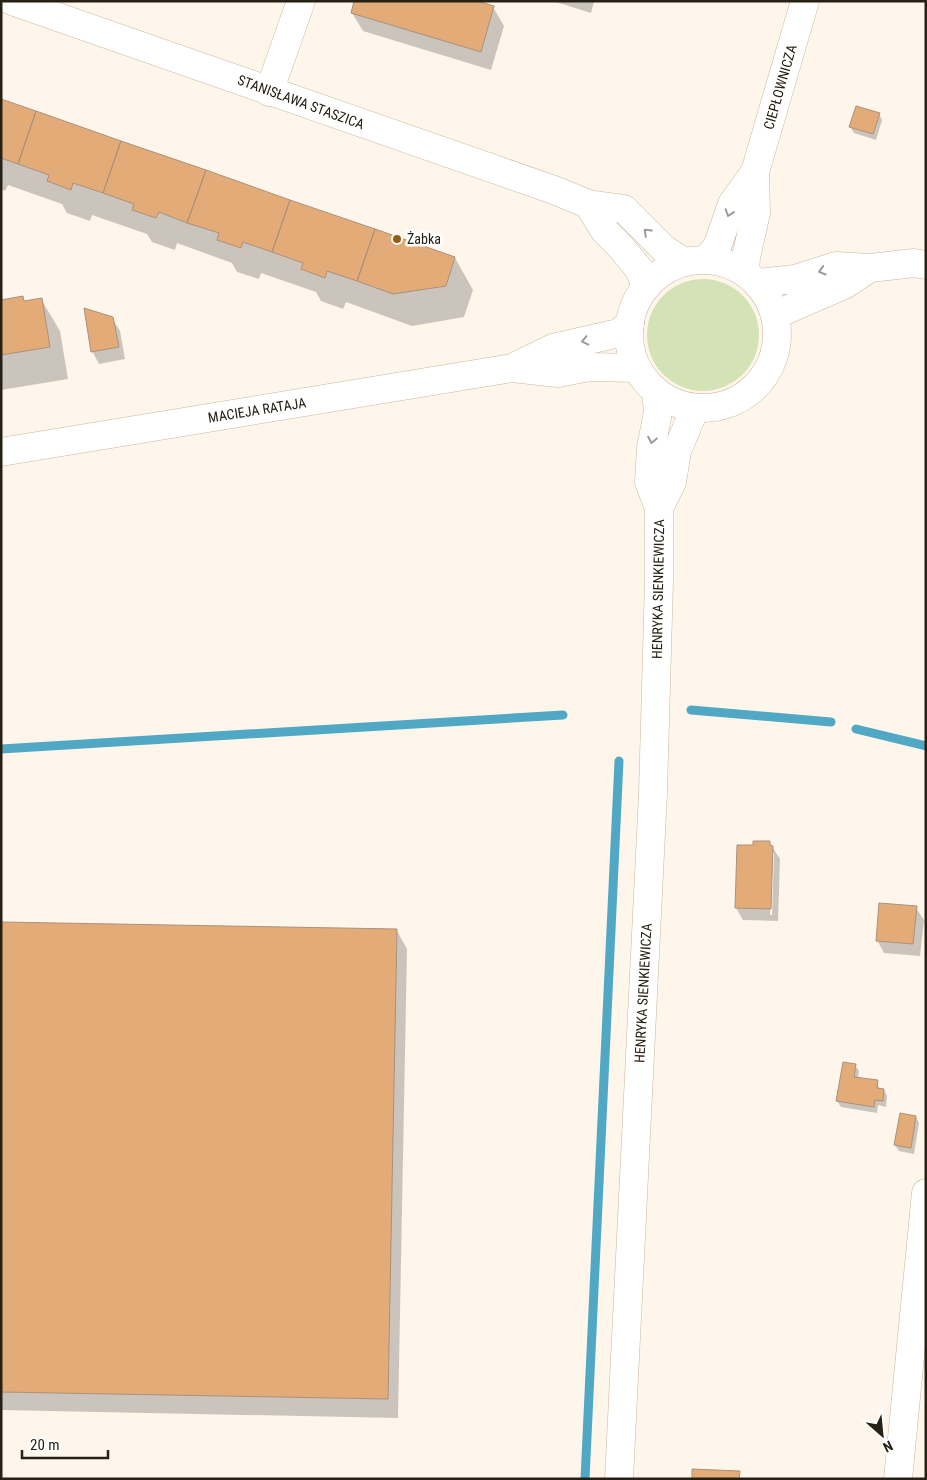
<svg xmlns="http://www.w3.org/2000/svg" width="927" height="1480" font-family="'Roboto Condensed',sans-serif">
	<rect width="100%" height="100%" fill="#fef6eb"/>
	<path fill="#d4e3b6" d="M647 335a56 56 0 1 1 112 0a56 56 0 1 1-112 0Z"/>
	<path fill="#0003" fill-rule="evenodd" d="M 553,1 L 594,1 L 591,13 Z
		M 493,7 L 504,26 L 491,70 L 363,31 L 352,13 Z
		M 1,101 L 455,258 L 473,290 L 464,317 L 412,326 L 346,302 L 343,309 L 321,301 L 316,292 L 261,273 L 259,279 L 237,272 L 232,263 L 177,243 L 175,250 L 152,242 L 147,234 L 92,215 L 90,221 L 67,213 L 62,204 L 8,185 L 5,191 L 1,189 Z
		M 879,114 L 882,120 L 876,140 L 854,133 L 850,127 Z
		M 22,297 L 25,302 L 41,299 L 60,331 L 68,379 L 1,390 L 1,301 Z
		M 112,318 L 120,331 L 125,359 L 99,364 L 92,351 Z
		M 769,842 L 780,859 L 778,921 L 743,920 L 736,908 L 754,846 ZM 772,853 L 774,853 L 772,915 L 770,915 Z
		M 916,908 L 924,920 L 920,956 L 884,953 L 877,940 Z
		M 1,923 L 397,931 L 407,949 L 398,1418 L 1,1410 Z
		M 855,1065 L 859,1071 L 858,1078 L 877,1082 L 880,1090 L 884,1090 L 887,1096 L 886,1107 L 878,1105 L 877,1113 L 841,1107 L 837,1101 Z
		M 916,1117 L 919,1123 L 914,1154 L 899,1151 L 895,1145 Z"/>
	<g fill="none" stroke-linecap="round" stroke-linejoin="round">
		<path stroke="#50a8c5" stroke-width="9" d="M 691,710 L 831,722
			M 856,729 L 926,746
			M 1,749 L 563,715
			M 585,1479 L 619,761"/>
	</g>
	<path fill="#e3ab78" stroke="#aa917c" d="M 354,1 L 477,1 L 494,6 L 481,52 L 351,13 Z
		M 1,99 L 36,111 L 18,164 L 1,158 Z
		M 856,106 L 880,113 L 873,134 L 849,127 Z
		M 36,111 L 121,141 L 103,193 L 73,183 L 71,190 L 47,181 L 49,175 L 18,164 Z
		M 121,141 L 206,170 L 187,223 L 159,212 L 156,218 L 132,210 L 134,204 L 103,193 Z
		M 206,170 L 290,200 L 272,252 L 243,242 L 241,248 L 217,240 L 219,233 L 187,223 Z
		M 290,200 L 375,229 L 357,281 L 327,271 L 325,278 L 301,269 L 303,263 L 272,252 Z
		M 375,229 L 455,257 L 446,286 L 393,294 L 357,281 Z
		M 23,296 L 24,301 L 42,298 L 50,347 L 1,355 L 1,300 Z
		M 84,308 L 113,317 L 119,347 L 91,352 Z
		M 753,841 L 770,841 L 770,845 L 773,846 L 771,909 L 735,908 L 737,845 L 753,845 Z
		M 879,903 L 917,906 L 913,944 L 876,941 Z
		M 1,922 L 397,929 L 388,1399 L 1,1392 Z
		M 843,1062 L 856,1064 L 854,1077 L 878,1080 L 877,1088 L 884,1089 L 883,1101 L 875,1100 L 874,1107 L 836,1101 Z
		M 900,1113 L 916,1116 L 911,1148 L 894,1145 Z
		M 692,1469 L 740,1471 L 739,1479 L 692,1479 Z"/>
	<g fill="none" stroke-linecap="round" stroke-linejoin="round">
		<defs>
			<path id="minor" d="M 269,92 L 301,1
				M 512,368 L 558,373 L 589,367 L 637,368
				M 1,452 L 512,368 L 553,348 L 619,333 L 630,323
				M 659,508 L 672,482 L 677,451 L 695,408
				M 619,1479 L 653,793 L 659,580 L 659,508 L 649,482 L 651,448 L 658,412 L 656,392
				M 898,1479 L 926,1193"/>
			<path id="tertiary" d="M 12,1 L 554,190 L 588,204 L 624,209 L 664,249 L 684,262
				M 588,204 L 604,230 L 620,246 L 639,269 L 646,287
				M 705,260 L 717,247 L 732,204 L 755,172
				M629 334a74 74 0 1 1 148 0a74 74 0 1 1-148 0Z
				M 745,272 L 746,257 L 756,213 L 755,172 L 805,1
				M 758,283 L 795,279 L 836,266 L 870,268 L 914,263 L 926,265
				M 775,315 L 844,285 L 870,268"/>
		</defs>
		<use href="#minor" stroke="#cab79c" stroke-width="29"/>
		<use href="#tertiary" stroke="#cab79c" stroke-width="29"/>
		<use href="#minor" stroke="#fff" stroke-width="28"/>
		<use href="#tertiary" stroke="#fff" stroke-width="28"/>
	</g>
	<defs><path id="oneway-chevron" d="M-2-3.5L2.5 0L-2 3.5" fill="none" stroke-width="1.6" stroke-linecap="round" stroke-linejoin="round" transform="scale(1.25)"/></defs>
	<g stroke="#9e9b96">
		<use href="#oneway-chevron" transform="translate(729 213) rotate(109)"/>
		<use href="#oneway-chevron" transform="translate(647 232) rotate(-136)"/>
		<use href="#oneway-chevron" transform="translate(822 271) rotate(163)"/>
		<use href="#oneway-chevron" transform="translate(585 341) rotate(167)"/>
		<use href="#oneway-chevron" transform="translate(652 440) rotate(101)"/>
	</g>
	<circle fill="#935d14" stroke="#fff" stroke-width="2" cx="397" cy="239" r="5"/>
	<g text-anchor="middle" stroke-width="5" stroke-linejoin="round" paint-order="stroke">
		<g font-size="14" fill="#272015" stroke="#fff">
			<text transform="translate(780 87) rotate(-74)" y="5">CIEPŁOWNICZA</text>
			<text transform="translate(301 102) rotate(20)" y="5">STANISŁAWA STASZICA</text>
			<text transform="translate(257 410) rotate(-9)" y="5">MACIEJA RATAJA</text>
			<text transform="translate(658 589) rotate(-89)" y="5">HENRYKA SIENKIEWICZA</text>
			<text transform="translate(643 993) rotate(-87)" y="5">HENRYKA SIENKIEWICZA</text>
		</g>
		<g font-size="14" fill="#272015" stroke="#fff" text-anchor="start">
			<text x="407" y="244">Żabka</text>
		</g>
	</g>
	<rect width="927" height="1480" fill="none" stroke="#272015" stroke-width="5"/>
	<g transform="translate(882 1435) rotate(153)" stroke="#ffffff" stroke-width="4" paint-order="stroke">
	<path d="M0-4L9 19L0 12L-9 19Z" fill="#272015"/>
	<text y="-8" font-size="14" font-weight="bold" text-anchor="middle" fill="#272015">N</text>
	</g>
	<path d="M22 1450v8h86v-8" fill="none" stroke="#272015" stroke-width="2.5"/>
	<text x="30" y="1450" font-size="15" fill="#272015" stroke="#ffffff" stroke-width="4" paint-order="stroke">20 m</text>
</svg>
